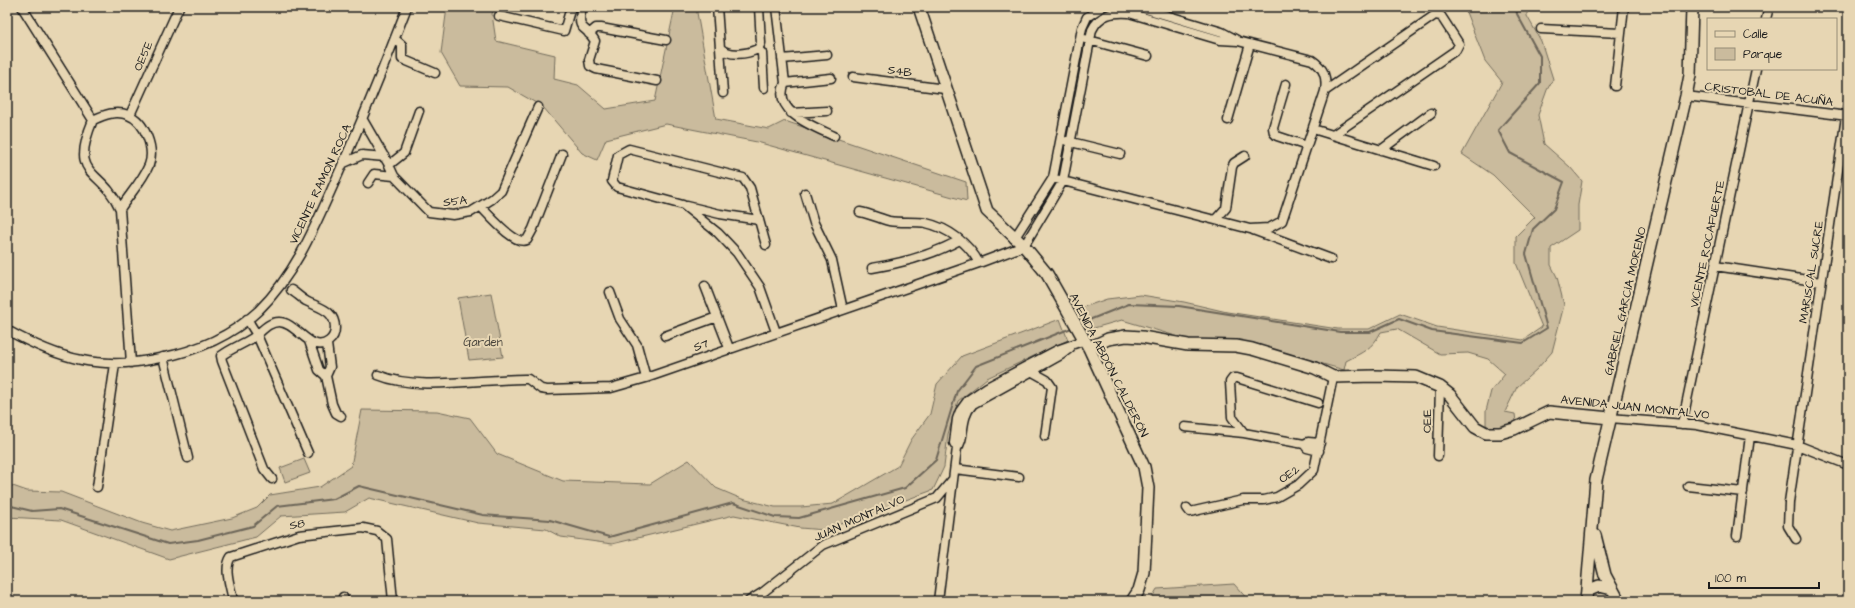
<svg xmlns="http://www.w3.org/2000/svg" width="1855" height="608" font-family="'Architects Daughter',sans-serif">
	<rect width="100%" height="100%" fill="#e7d6b3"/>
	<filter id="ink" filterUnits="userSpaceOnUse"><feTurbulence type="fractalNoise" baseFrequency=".025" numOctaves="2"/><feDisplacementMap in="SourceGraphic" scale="8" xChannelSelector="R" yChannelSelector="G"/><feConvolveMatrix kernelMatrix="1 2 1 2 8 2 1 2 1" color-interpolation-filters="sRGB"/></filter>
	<g filter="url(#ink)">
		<path fill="#cabb9d" stroke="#736c5c" d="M 447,7 L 494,7 L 492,14 L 496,41 L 555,55 L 554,79 L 578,85 L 606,109 L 655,101 L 675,7 L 696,7 L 716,119 L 769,129 L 785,121 L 966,182 L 967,201 L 757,142 L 666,124 L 606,139 L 597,160 L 582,153 L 543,107 L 508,87 L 460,86 L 441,53 Z
			M 1464,7 L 1527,7 L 1527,16 L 1541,41 L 1553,79 L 1547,90 L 1538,115 L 1544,144 L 1570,167 L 1582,181 L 1578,205 L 1578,230 L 1551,248 L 1551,265 L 1557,277 L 1564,305 L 1552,352 L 1537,369 L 1517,387 L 1505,412 L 1515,414 L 1516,422 L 1507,427 L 1491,428 L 1486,425 L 1486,411 L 1491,391 L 1505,374 L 1488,359 L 1468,353 L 1440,354 L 1397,329 L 1381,332 C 1372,349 1363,352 1346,361 L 1344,370 L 1257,345 L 1237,342 L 1186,339 L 1122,320 L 1087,330 L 1077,316 L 1081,308 L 1107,299 L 1141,295 L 1184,302 L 1227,312 L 1338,329 L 1369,329 L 1400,314 L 1437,327 L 1523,340 L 1542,327 L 1516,263 L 1516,236 L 1535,217 L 1493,175 L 1462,154 L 1502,82 L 1485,61 Z
			M 491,293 L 503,357 L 469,360 L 458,298 Z
			M 1060,319 L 1068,340 L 987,378 L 958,401 L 948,434 L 944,467 L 933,490 L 824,530 L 800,528 L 734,515 L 612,544 L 561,537 L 546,529 L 478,523 L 369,498 L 345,512 L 281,516 L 256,537 L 169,559 L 61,520 L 7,517 L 7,484 L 27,491 L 61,492 L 142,523 L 170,531 L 232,518 L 257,508 L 270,495 L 320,487 L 351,466 L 362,410 L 437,411 L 470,418 L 497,454 L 563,481 L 650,484 L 689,460 L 716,488 L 742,499 L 775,507 L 801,507 L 833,504 L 898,466 L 911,440 L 930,414 L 937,384 L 962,356 Z
			M 304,459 L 310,473 L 285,482 L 280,468 Z
			M 1234,584 L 1249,601 L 1150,601 L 1157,589 Z"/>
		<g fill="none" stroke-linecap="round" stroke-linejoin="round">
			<path stroke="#6c6558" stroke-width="2" d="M 1079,324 L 1129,304 L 1179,306 L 1340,332 L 1370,332 L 1399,319 L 1432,331 L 1523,343 L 1547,328 L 1526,254 L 1533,229 L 1554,209 L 1564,182 L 1510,153 L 1498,130 L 1540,83 L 1540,56 L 1517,14 L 1516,7
				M 7,505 L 32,511 L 59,509 L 168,544 L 198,540 L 253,526 L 277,506 L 334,499 L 359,486 L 483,515 L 550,520 L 609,537 L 733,503 L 775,517 L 799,518 L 905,488 L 936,460 L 957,391 L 976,366 L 1074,327"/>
			<defs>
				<path id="street" d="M 22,7 L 93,120
					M 582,7 C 576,34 585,23 595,41 L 589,60 L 590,66 L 596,69 L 657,81
					M 717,7 L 720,48 C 730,57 747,54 758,49 L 761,43 L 759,7
					M 776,7 L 785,83
					M 1139,7 L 1222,32 L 1237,40
					M 499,16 L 564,31 L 571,7
					M 1766,19 L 1769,7
					M 1541,29 L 1620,33
					M 589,34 L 596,28 L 601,28 L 666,40
					M 395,39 L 402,45 L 402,59 L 435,73
					M 1085,39 L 1148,56
					M 720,48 L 723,93
					M 758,49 L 762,53 L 764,88
					M 782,59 L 827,55
					M 853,77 L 945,89
					M 831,78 L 785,83 C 771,112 815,127 834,136
					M 1286,84 L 1273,128 L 1274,133 L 1277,136 L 1307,146
					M 1615,86 L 1624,7
					M 1325,91 L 1435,15 L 1441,16 L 1459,44 L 1456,50 L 1333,135
					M 1686,96 L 1848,116
					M 791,113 L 827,111
					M 130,115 L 179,7
					M 363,120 L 389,165 L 394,176 L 429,212 L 453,215 L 471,212 L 492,199 L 501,191 L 538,107
					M 1228,120 L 1250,44
					M 1313,129 L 1434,166
					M 1067,141 L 1120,154
					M 1381,150 L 1431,113
					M 344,163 L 362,155 L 385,157
					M 389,165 L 404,153 L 419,111
					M 368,183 L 374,174 L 394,176
					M 805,193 L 814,223 L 832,260 L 843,310
					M 687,206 L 720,214 L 759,220
					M 481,207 C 489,215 515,246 527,240 L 533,229 L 562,154
					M 120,209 C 129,195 143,180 149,165 C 155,149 145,121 128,115 C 116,110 104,115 93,120 C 68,180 101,166 120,209 L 131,363
					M 860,212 C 870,214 879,218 889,221 C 901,223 914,221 926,223 C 949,228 969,244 979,263
					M 1216,219 L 1226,208 L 1232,167 L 1234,163 L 1245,156
					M 1253,230 L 1331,259
					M 1014,239 L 1053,178 L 1082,28 L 1087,17 L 1102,7
					M 766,245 L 750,188 L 743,178 L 629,149 L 618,155 L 612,181 L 617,187 L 683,205 L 718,233 L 737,253 L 760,287 L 776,332
					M 1715,266 L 1821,282
					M 872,268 C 903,263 932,255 960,240
					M 705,286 L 729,348
					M 610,292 L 620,319 L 637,345 L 646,378
					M 247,319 L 257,335 L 308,453
					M 7,330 C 59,359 100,371 160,358 C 196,351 230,337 258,311 C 296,274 316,224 337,177 C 362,121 385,64 407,7
					M 665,336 L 717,317
					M 309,341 L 319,370 L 326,376 L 332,404 L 336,413 L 341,416
					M 163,357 L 188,458
					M 1031,371 L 1047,380 L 1052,387 L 1045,436
					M 378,375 C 419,392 483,378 528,379 L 541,389 L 547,390 L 611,388 L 646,378 L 979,263 L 1024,246 L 1063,181 L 1092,30 C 1100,14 1112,12 1129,13 L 1220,40 L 1238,41 L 1312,60 C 1324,68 1327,77 1325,91 L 1282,221 L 1269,228 L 1250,229 L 1063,181 L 1053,178
					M 326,376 L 330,367 L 327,344
					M 1318,403 L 1237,378 L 1233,378 L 1230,382 L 1232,417 L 1244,433 L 1304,444 L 1308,442 L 1320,443
					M 1610,418 L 1697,425 L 1797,445 L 1848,465
					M 1682,424 L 1756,69
					M 1185,427 L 1244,433
					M 1304,444 L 1307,448 L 1319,451
					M 957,448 C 966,439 959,418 973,404 L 1061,355 L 1070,348
					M 1438,456 L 1440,387
					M 955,469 L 1019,477
					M 272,479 L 264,469 L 222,361 L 221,356 C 230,349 241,345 251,339 C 260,334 267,322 279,322 C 297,322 311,355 329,341 C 333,338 335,333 335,328 C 335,310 319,308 306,301 C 301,298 296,293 291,290
					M 1688,486 L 1743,492
					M 97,487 L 115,364
					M 1187,508 L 1190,512 L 1243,500 L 1264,500 L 1277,497 L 1298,485 L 1314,470 L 1333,377
					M 1737,536 L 1750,436
					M 1796,539 L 1788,526 L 1789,502 L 1848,103
					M 343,597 L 345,601
					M 233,601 C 231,587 223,569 231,557 L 299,535 L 363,528 L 377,531 L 387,539 L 393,601
					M 749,601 L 762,593 L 823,545 L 937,498 L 953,479
					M 938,601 L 957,448 L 954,443 L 957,419 L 960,411 L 968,400 L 987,387 L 1057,350 L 1085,340"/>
				<path id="secondary" d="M 919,7 L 987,211 L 1024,246 L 1047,274 L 1089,348 L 1144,467 L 1148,488 L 1144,573 L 1139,590 L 1132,601
					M 1089,348 L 1108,339 L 1126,336 L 1142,337 L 1188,345 L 1236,346 L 1252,349 L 1315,368 L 1333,377 L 1375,376 L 1416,377 L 1440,387 L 1450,395 L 1475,427 L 1486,433 L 1500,433 L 1514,429 L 1549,412 L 1610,418
					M 1595,535 L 1605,575 L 1619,601
					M 1587,591 L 1599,586 L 1612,589
					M 1586,601 L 1596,480 L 1686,96 L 1690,75 L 1692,7"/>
			</defs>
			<use href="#street" stroke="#1c1c1c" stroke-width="11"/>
			<use href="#secondary" stroke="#1c1c1c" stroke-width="14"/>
			<use href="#street" stroke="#e7d6b3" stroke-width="8"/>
			<use href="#secondary" stroke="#e7d6b3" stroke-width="11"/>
		</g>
	</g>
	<g text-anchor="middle" stroke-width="4" stroke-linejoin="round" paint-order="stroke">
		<g font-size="12" fill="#1c1c1c" stroke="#e7d6b3">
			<text transform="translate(143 56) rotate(-66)" y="4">OE5E</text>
			<text transform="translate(900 71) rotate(8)" y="4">S4B</text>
			<text transform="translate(1769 94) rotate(7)" y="4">CRISTOBAL DE ACUÑA</text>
			<text transform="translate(320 184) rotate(-65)" y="4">VICENTE RAMON ROCA</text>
			<text transform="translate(455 201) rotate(-6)" y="4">S5A</text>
			<text transform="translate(1707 244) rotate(-78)" y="4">VICENTE ROCAFUERTE</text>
			<text transform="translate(1811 272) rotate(-81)" y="4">MARISCAL SUCRE</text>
			<text transform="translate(1625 301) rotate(-77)" y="4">GABRIEL GARCÍA MORENO</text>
			<text transform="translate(701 345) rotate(-20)" y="4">S7</text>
			<text transform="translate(1109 365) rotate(63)" y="4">AVENIDA ABDÓN CALDERÓN</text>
			<text transform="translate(1635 407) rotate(6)" y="4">AVENIDA JUAN MONTALVO</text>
			<text transform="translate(1427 421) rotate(-89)" y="4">OE1E</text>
			<text transform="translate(1289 474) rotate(-35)" y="4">OE2</text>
			<text transform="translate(859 518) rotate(-24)" y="4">JUAN MONTALVO</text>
			<text transform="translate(297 524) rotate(-11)" y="4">S8</text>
		</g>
		<g font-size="12" fill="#48443c" stroke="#e7d6b3">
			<text x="483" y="346">Garden</text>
		</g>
	</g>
	<rect width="1855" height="608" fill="none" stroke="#e7d6b3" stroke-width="24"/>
	<rect x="12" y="12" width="1831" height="584" fill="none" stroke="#1c1c1c" stroke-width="1.5" filter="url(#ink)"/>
	<rect x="1707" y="18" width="130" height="52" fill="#e7d6b3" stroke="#968c77"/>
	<rect x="1715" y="31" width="20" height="6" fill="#e7d6b3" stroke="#968c77"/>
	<text x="1743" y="38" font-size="12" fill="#1c1c1c">Calle</text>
	<rect x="1715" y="48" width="20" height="12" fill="#cabb9d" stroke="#968c77"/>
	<text x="1743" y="58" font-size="12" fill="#1c1c1c">Parque</text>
	<path d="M1709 582v6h110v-6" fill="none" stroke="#1c1c1c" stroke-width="2"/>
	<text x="1715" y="582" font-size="12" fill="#1c1c1c" stroke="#e7d6b3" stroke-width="3" paint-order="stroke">100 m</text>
</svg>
